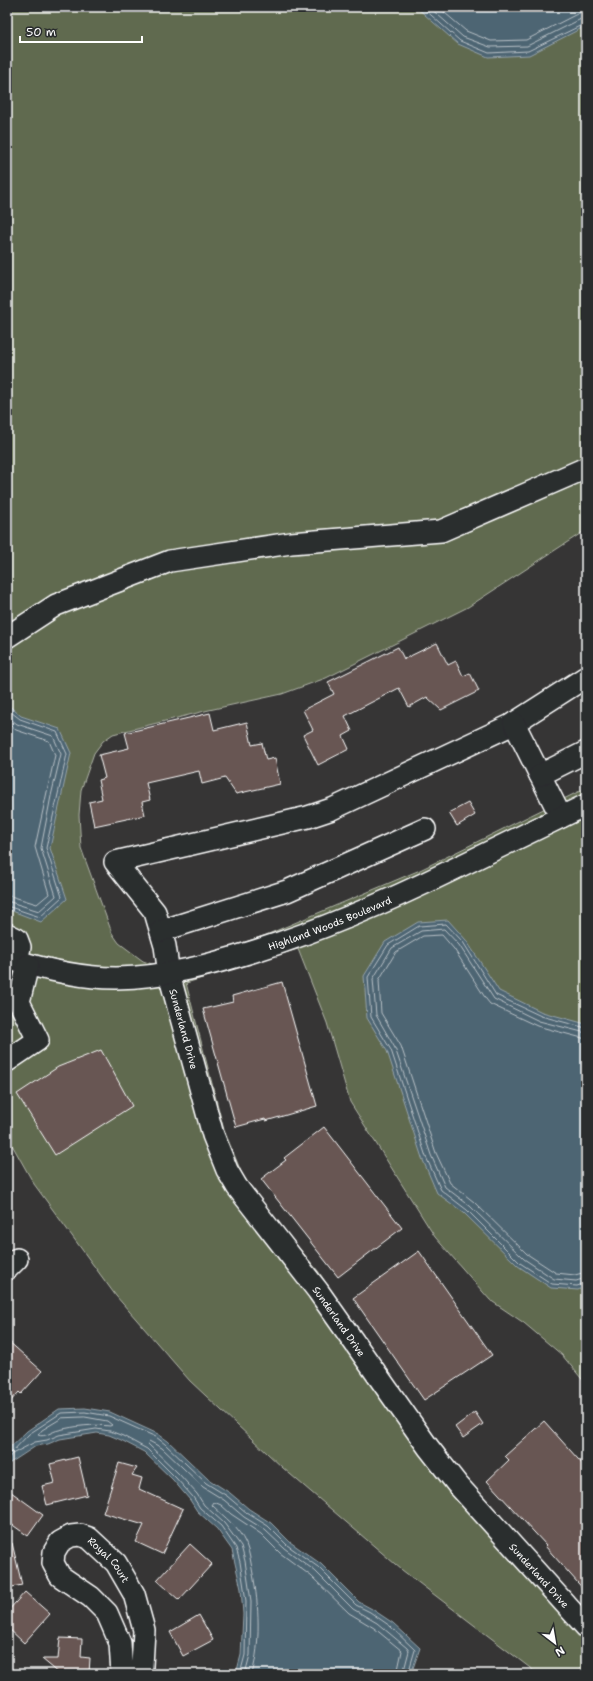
<svg xmlns="http://www.w3.org/2000/svg" width="593" height="1681" font-family="'Shantell Sans',sans-serif">
	<rect width="100%" height="100%" fill="#363535"/>
	<filter id="ink" filterUnits="userSpaceOnUse"><feTurbulence type="fractalNoise" baseFrequency=".025" numOctaves="2"/><feDisplacementMap in="SourceGraphic" scale="8" xChannelSelector="R" yChannelSelector="G"/><feConvolveMatrix kernelMatrix="1 2 1 2 8 2 1 2 1" color-interpolation-filters="sRGB"/></filter>
	<g filter="url(#ink)">
		<path fill="#606a50" stroke="#b0b4a8" d="M 7,7 L 586,7 L 586,530 L 468,607 L 326,678 L 282,694 L 209,710 L 113,734 L 103,741 L 94,753 L 81,790 L 79,815 L 81,848 L 112,933 L 119,943 L 143,961 L 155,965 L 201,957 L 266,935 L 420,870 L 586,788 L 586,1384 L 562,1355 L 524,1323 L 490,1300 L 435,1237 L 350,1102 L 327,1023 L 298,949 L 186,983 L 224,1130 L 242,1174 L 263,1205 L 318,1271 L 408,1401 L 462,1473 L 586,1611 L 586,1674 L 538,1674 L 402,1570 L 283,1468 L 190,1381 L 116,1296 L 34,1184 L 7,1136 Z"/>
		<path fill="#4e6573" stroke="#95a3ab" d="M 416,7 L 586,7 L 586,26 L 529,55 L 488,57 L 458,44 Z
			M 7,704 L 21,716 L 60,729 L 71,753 L 50,848 L 67,899 L 41,922 L 7,909 Z
			M 448,920 L 466,940 L 499,991 L 542,1012 L 586,1024 L 586,1286 L 578,1290 L 551,1288 L 518,1266 L 464,1213 L 437,1193 L 422,1158 L 387,1051 L 367,1018 L 364,976 L 385,942 L 418,922 Z
			M 85,1408 L 110,1412 L 158,1434 L 168,1441 L 208,1479 L 230,1493 L 249,1509 L 271,1523 L 290,1542 L 321,1564 L 359,1602 L 372,1609 L 393,1623 L 420,1648 L 411,1674 L 236,1674 L 241,1655 L 243,1614 L 241,1589 L 232,1550 L 217,1529 L 197,1511 L 190,1500 L 173,1480 L 144,1452 L 121,1440 L 109,1435 L 97,1433 L 60,1439 L 48,1444 L 36,1446 L 7,1465 L 7,1450 L 27,1431 L 59,1409 Z"/>
		<g fill="none" stroke-linecap="round" stroke-linejoin="round">
			<path stroke="#b8c1c7" stroke-width="1" d="M 422,7 L 460,41 L 489,53 L 528,51 L 586,23
				M 429,7 L 463,37 L 490,47 L 527,46 L 581,19 L 586,18
				M 438,7 L 466,31 L 491,41 L 526,40 L 579,13 L 586,12
				M 7,709 L 20,719 L 57,732 L 67,754 L 46,848 L 62,897 L 40,917 L 7,906
				M 7,716 L 17,724 L 53,736 L 61,754 L 51,796 L 41,848 L 56,896 L 39,911 L 7,901
				M 7,723 L 16,730 L 49,741 L 55,755 L 35,847 L 49,894 L 37,904 L 7,895
				M 586,1028 L 541,1016 L 496,995 L 463,942 L 446,924 L 419,926 L 388,945 L 368,977 L 371,1017 L 391,1050 L 426,1157 L 441,1190 L 467,1210 L 520,1263 L 552,1284 L 577,1286 L 586,1283
				M 586,1033 L 539,1021 L 494,999 L 459,945 L 444,929 L 421,931 L 392,948 L 373,979 L 376,1015 L 395,1048 L 431,1155 L 445,1187 L 470,1206 L 524,1259 L 554,1279 L 576,1281 L 586,1278
				M 586,1039 L 537,1026 L 490,1004 L 486,999 L 454,949 L 442,935 L 423,936 L 396,952 L 379,980 L 381,1013 L 401,1046 L 436,1153 L 450,1183 L 474,1202 L 527,1254 L 556,1273 L 575,1275 L 586,1272
				M 85,1417 L 107,1421 L 112,1425 L 110,1426 C 93,1424 75,1426 59,1430 C 52,1431 45,1438 38,1435 L 42,1430 L 62,1418 Z
				M 7,1453 L 11,1453 L 29,1434 L 61,1413 L 85,1412 L 109,1416 L 156,1437 L 165,1444 L 206,1483 L 227,1496 L 247,1513 L 268,1526 L 287,1545 L 318,1567 L 356,1605 L 370,1612 L 390,1626 L 415,1650 L 408,1674
				M 7,1460 L 12,1454 L 35,1442 L 47,1440 L 59,1435 L 96,1429 L 110,1431 L 123,1436 L 147,1449 L 176,1478 L 193,1497 L 200,1508 L 221,1526 L 236,1548 L 240,1562 L 246,1601 L 245,1655 L 240,1674
				M 245,1674 L 250,1655 L 251,1601 L 245,1561 L 241,1546 L 224,1523 L 204,1505 L 197,1494 L 179,1474 L 148,1444 L 149,1441 L 162,1448 L 203,1487 L 224,1500 L 244,1517 L 265,1530 L 284,1548 L 315,1571 L 353,1609 L 377,1623 L 407,1648 L 409,1651 L 403,1674
				M 252,1674 C 261,1642 259,1606 253,1574 C 251,1564 250,1554 246,1544 C 238,1526 225,1518 212,1505 L 214,1502 L 221,1505 L 231,1514 L 261,1534 L 280,1553 L 311,1576 L 349,1613 L 374,1628 L 402,1651 L 397,1674"/>
		</g>
		<path fill="#685653" stroke="#fff" d="M 437,643 L 448,665 L 456,661 L 463,676 L 470,673 L 479,691 L 441,710 L 427,697 L 409,707 L 399,688 L 345,716 L 352,731 L 343,736 L 349,749 L 318,765 L 303,735 L 313,730 L 303,710 L 334,694 L 328,682 L 398,647 L 404,659 Z
			M 210,713 L 214,730 L 247,722 L 252,745 L 262,743 L 266,760 L 275,758 L 280,784 L 236,794 L 225,778 L 202,784 L 199,771 L 146,783 L 150,800 L 142,802 L 145,815 L 94,826 L 89,802 L 102,799 L 98,780 L 105,778 L 99,755 L 129,748 L 125,733 Z
			M 468,803 L 475,815 L 457,826 L 449,813 Z
			M 282,982 L 317,1106 L 266,1121 L 265,1119 L 236,1127 L 203,1009 L 233,1002 L 232,996 Z
			M 101,1050 L 132,1106 L 55,1155 L 17,1094 L 58,1067 Z
			M 324,1127 L 402,1228 L 338,1277 L 261,1179 L 286,1160 L 284,1158 Z
			M 419,1251 L 492,1355 L 424,1400 L 353,1298 Z
			M 7,1340 L 42,1371 L 21,1394 L 19,1392 L 7,1405 Z
			M 475,1412 L 483,1424 L 463,1438 L 455,1427 Z
			M 544,1421 L 586,1468 L 586,1592 L 545,1546 L 546,1545 L 487,1481 L 509,1460 L 505,1456 Z
			M 78,1457 L 87,1495 L 47,1505 L 42,1486 L 55,1483 L 50,1464 Z
			M 119,1463 L 137,1468 L 132,1475 L 142,1478 L 139,1489 L 183,1509 L 162,1554 L 136,1542 L 144,1525 L 103,1513 Z
			M 7,1489 L 43,1515 L 28,1536 L 7,1521 Z
			M 12,1543 L 22,1585 L 7,1588 L 7,1544 Z
			M 190,1544 L 212,1564 L 179,1600 L 157,1580 Z
			M 25,1592 L 50,1614 L 24,1643 L 7,1627 L 7,1612 Z
			M 199,1615 L 213,1640 L 183,1656 L 170,1632 Z
			M 60,1638 L 82,1639 L 81,1657 L 90,1658 L 89,1674 L 60,1674 L 42,1659 L 58,1659 Z"/>
		<g fill="none" stroke-linecap="round" stroke-linejoin="round">
			<defs>
				<g id="minor">
					<path d="M 7,637 L 56,605 L 170,561 L 291,543 L 441,531 L 586,468"/>
					<path id="s1" d="M 586,677 L 511,725 L 332,809 L 308,817 L 115,862 L 155,912 L 165,946 L 169,974 L 213,1135 L 227,1170 L 237,1187 L 318,1291 L 428,1447 L 457,1484 L 586,1627"/>
					<path d="M 514,723 L 561,817"/>
					<path d="M 540,775 L 586,752"/>
					<path d="M 161,931 L 287,891 L 425,829"/>
					<path d="M 7,934 L 17,939 L 20,947 L 17,961"/>
					<path id="s2" d="M 7,958 C 42,969 79,978 116,978 C 167,977 210,965 258,950 C 324,929 387,902 450,871 C 495,849 541,827 586,805"/>
					<path d="M 7,1061 L 38,1040 L 19,1002 L 28,965"/>
					<path d="M 7,1269 L 17,1259"/>
					<path id="s3" d="M 122,1674 L 120,1643 L 107,1613 L 91,1597 L 60,1576 L 53,1563 L 54,1552 L 60,1542 L 71,1536 L 80,1535 L 89,1538 L 116,1563 L 134,1594 L 144,1630 L 142,1666 L 140,1674"/>
				</g>
			</defs>
			<use href="#minor" stroke="#fff" stroke-width="24"/>
			<use href="#minor" stroke="#2a2d2e" stroke-width="21"/>
		</g>
	</g>
	<g text-anchor="middle" stroke-width="4" stroke-linejoin="round" paint-order="stroke">
		<g font-size="10" fill="#fff" stroke="#2a2d2e">
			<text dy="4" stroke="none"><textPath href="#s2" startOffset="333">Highland Woods Boulevard</textPath></text>
			<text dy="4" stroke="none"><textPath href="#s1" startOffset="695">Sunderland Drive</textPath></text>
			<text dy="4" stroke="none"><textPath href="#s1" startOffset="1031">Sunderland Drive</textPath></text>
			<text dy="4" stroke="none"><textPath href="#s3" startOffset="222">Royal Court</textPath></text>
			<text dy="4" stroke="none"><textPath href="#s1" startOffset="1355">Sunderland Drive</textPath></text>
		</g>
	</g>
	<rect width="593" height="1681" fill="none" stroke="#2a2d2e" stroke-width="24"/>
	<rect x="12" y="12" width="569" height="1657" fill="none" stroke="#fff" stroke-width="1.5" filter="url(#ink)"/>
	<g transform="translate(555 1643) rotate(149)" stroke="#2a2d2e" stroke-width="3" paint-order="stroke">
	<path d="M0-3L7 15L0 10L-7 15Z" fill="#ffffff"/>
	<text y="-6" font-size="11" font-weight="bold" text-anchor="middle" fill="#ffffff">N</text>
	</g>
	<path d="M20 36v6h122v-6" fill="none" stroke="#ffffff" stroke-width="2"/>
	<text x="26" y="36" font-size="12" fill="#ffffff" stroke="#2a2d2e" stroke-width="3" paint-order="stroke">50 m</text>
</svg>
